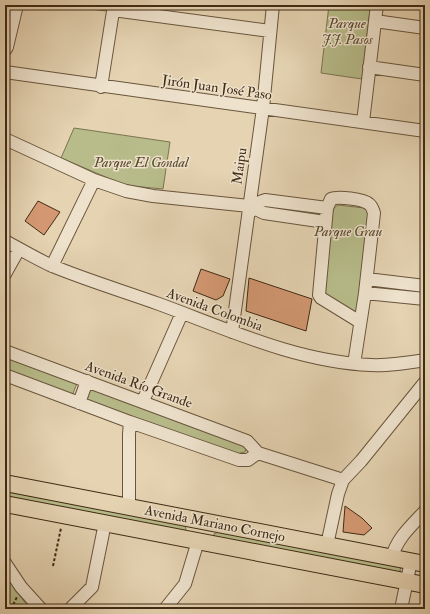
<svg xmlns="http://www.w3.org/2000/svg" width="430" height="614" font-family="'IM FELL Double Pica',serif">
	<rect width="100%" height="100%" fill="#e5d3b2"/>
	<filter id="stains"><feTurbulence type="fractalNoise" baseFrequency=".005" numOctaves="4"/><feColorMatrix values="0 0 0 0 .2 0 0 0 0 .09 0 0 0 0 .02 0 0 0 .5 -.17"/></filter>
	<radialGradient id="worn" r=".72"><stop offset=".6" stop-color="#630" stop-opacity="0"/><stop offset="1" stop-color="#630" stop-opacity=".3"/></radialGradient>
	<path fill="#b7bc8a" stroke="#7c7450" d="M 73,5 L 108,5 L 107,11 L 73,7 Z
		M 329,5 L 343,5 L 370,10 L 362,79 L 321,73 Z
		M 74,128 L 170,142 L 163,189 L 132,186 L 120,183 L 61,158 Z
		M 338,205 L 364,208 L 367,211 L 368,217 L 358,311 L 352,313 L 323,294 L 331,214 L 334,208 Z
		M 5,355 L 77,383 L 72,396 L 5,370 Z
		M 89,385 L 247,447 L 245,452 L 236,454 L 85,399 Z
		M 8,492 L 183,524 L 186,528 L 184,536 L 5,506 L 5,495 Z
		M 218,532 L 401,566 L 398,581 L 213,542 L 214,534 Z
		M 5,572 L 16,591 L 30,609 L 5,609 Z"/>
	<path fill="#d39872" stroke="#402b15" d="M 38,201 L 60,212 L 44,235 L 25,221 Z
		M 201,269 L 230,279 L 223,296 L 216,300 L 193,291 Z
		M 249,278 L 312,299 L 306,331 L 246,311 Z
		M 345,506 L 362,518 L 372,528 L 364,535 L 343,532 Z"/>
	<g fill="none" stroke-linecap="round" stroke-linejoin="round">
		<defs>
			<path id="minor" d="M 113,10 L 270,31
				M 5,14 L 7,5
				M 375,21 L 425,28
				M 5,50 L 7,47 L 17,5
				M 369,67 L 425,75
				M 5,72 L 425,131
				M 101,87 L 114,5
				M 363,122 L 377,5
				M 5,139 L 94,180 L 126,191 L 153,196 L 249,206 L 264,213 L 325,222
				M 249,206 L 265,200 L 327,208
				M 5,241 C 20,249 35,258 50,265 C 86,280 123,291 159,304 C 227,329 297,362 371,365 C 389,366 407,363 425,360
				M 52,266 L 94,180
				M 5,274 L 19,249
				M 367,279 L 425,286
				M 365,293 L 425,299
				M 232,332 L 263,108 L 273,5
				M 5,351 L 247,441 L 258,453 L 343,480
				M 354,364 L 365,293 L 374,213 C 373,210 372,206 369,204 C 363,199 338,196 331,199 L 327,208 L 319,295 L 321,298 L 360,322
				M 5,375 L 130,422 L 239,460 L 248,460 L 258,453
				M 143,401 L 182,313
				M 79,403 L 87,381
				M 129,506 L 129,434 L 130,422
				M 327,545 L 338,494 L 343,480 L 361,461 L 425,382
				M 392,557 C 397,538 412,525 425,511
				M 5,563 L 21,587 L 41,609
				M 70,609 L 92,587 L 105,523
				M 165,609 L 185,584 L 198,541
				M 401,609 L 411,561"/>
			<path id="major" d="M 5,483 L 425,564
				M 5,504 L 425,585"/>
		</defs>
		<use href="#minor" stroke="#69553c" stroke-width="14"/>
		<use href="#major" stroke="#402b15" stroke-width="18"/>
		<path stroke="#402b15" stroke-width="2" stroke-dasharray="3 2" stroke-linecap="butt" d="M 53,566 L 61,528
			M 11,609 L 17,597"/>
		<use href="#minor" stroke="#eee2cd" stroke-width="12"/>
		<use href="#major" stroke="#e5d3b2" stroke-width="16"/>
	</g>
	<g text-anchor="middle" stroke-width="3" stroke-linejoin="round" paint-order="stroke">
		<g font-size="14" font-style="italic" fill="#58482c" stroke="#eee2cd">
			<text x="347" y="28">Parque<tspan x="347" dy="16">J.J. Pasos</tspan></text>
			<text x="141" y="167">Parque El Gondal</text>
			<text x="348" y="236">Parque Grau</text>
		</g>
		<g font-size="14" fill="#402b15" stroke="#eee2cd">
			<text transform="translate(217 87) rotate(8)" y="5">Jirón Juan José Paso</text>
			<text transform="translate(239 166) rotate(-82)" y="5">Maipu</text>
			<text transform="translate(215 309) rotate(20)" y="5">Avenida Colombia</text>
			<text transform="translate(139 384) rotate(20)" y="5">Avenida Río Grande</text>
			<text transform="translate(215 523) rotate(11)" y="5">Avenida Mariano Cornejo</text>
		</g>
	</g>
	<rect width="430" height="614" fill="none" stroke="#e5d3b2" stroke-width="20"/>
	<rect x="6" y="6" width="418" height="602" fill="none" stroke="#402b15" stroke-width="2"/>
	<rect x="10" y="10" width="410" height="594" fill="none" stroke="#402b15"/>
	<rect width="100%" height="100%" filter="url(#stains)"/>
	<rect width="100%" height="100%" fill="url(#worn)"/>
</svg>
